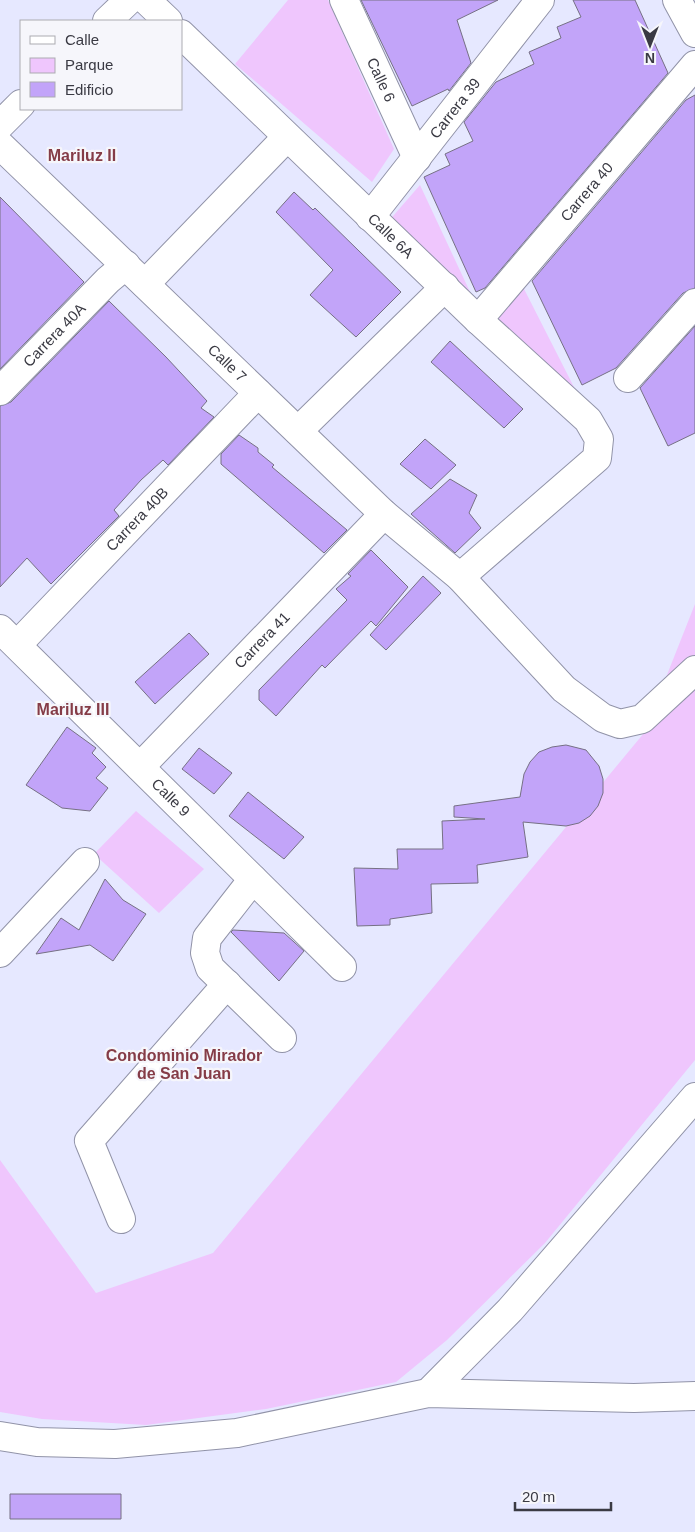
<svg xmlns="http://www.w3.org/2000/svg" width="695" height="1532" font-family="Helvetica,sans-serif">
	<rect width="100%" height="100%" fill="#e6e8ff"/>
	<path fill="#efc6fd" d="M 288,0 L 328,0 L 394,149 L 372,182 L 235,64 Z
		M 420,185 L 478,309 L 387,223 Z
		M 522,285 L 579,397 L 494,322 Z
		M 695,604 L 695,1060 L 545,1243 L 447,1340 L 396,1382 L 266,1409 L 146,1425 L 42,1419 L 0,1412 L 0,1160 L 96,1293 L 213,1253 L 644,733 Z
		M 136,811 L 204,869 L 159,913 L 94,854 Z"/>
	<path fill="#c2a4f9" stroke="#767084" d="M 361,0 L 498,0 L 457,20 L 471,63 L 449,91 L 448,89 L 412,106 Z
		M 573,0 L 635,0 L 668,73 L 485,288 L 476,292 L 424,177 L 450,165 L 445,154 L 473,141 L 464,122 L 496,82 L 534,64 L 529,52 L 561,38 L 557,27 L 581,17 Z
		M 695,95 L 695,288 L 683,293 L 616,368 L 582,385 L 532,281 L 686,100 Z
		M 294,192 L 313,210 L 315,208 L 401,292 L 356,337 L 310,295 L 333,270 L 276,212 Z
		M 0,197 L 84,282 L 0,369 Z
		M 109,301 L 166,357 L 207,401 L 201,408 L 214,417 L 168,465 L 163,460 L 141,480 L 114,510 L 119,516 L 51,584 L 27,558 L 0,587 L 0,406 L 11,402 Z
		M 695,326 L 695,433 L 668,446 L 640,388 Z
		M 450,341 L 523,409 L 504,428 L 431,362 Z
		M 239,435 L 258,448 L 258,452 L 274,465 L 272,467 L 347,530 L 324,553 L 221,464 L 221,454 Z
		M 425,439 L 456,465 L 431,489 L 400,464 Z
		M 450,479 L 477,495 L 469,513 L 481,528 L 455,553 L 411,514 Z
		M 371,550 L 408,587 L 376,626 L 371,621 L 325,668 L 322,665 L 276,716 L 259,700 L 259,690 L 347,600 L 336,589 L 351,576 L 348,574 Z
		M 423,576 L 441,593 L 386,650 L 370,635 Z
		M 189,633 L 209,654 L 155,704 L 135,682 Z
		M 67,727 L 96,748 L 92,753 L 106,767 L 96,778 L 108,788 L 90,811 L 62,808 L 26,785 Z
		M 566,745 L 586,750 L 599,766 L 603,779 L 603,793 L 598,806 L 590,816 L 579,823 L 566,826 L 523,822 L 528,857 L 477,865 L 478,883 L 431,884 L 432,913 L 390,919 L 390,925 L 357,926 L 354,868 L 398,869 L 397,849 L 443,849 L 442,821 L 485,819 L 454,817 L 454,806 L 520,797 L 524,774 L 530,762 L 539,752 L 552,747 Z
		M 199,748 L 232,773 L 214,794 L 182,769 Z
		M 248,792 L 304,837 L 284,859 L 229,816 Z
		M 105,879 L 123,900 L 146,914 L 113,961 L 90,945 L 36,954 L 61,918 L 79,930 Z
		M 233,930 L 284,933 L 304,951 L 279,981 L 231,932 Z
		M 10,1494 L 121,1494 L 121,1519 L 10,1519 Z"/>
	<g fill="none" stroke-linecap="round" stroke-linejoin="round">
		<defs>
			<g id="minor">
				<path d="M 146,0 L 168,21"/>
				<path id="s1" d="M 344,0 L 417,158"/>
				<path d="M 677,0 L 695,33"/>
				<path d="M 107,21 L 129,0"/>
				<path id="s2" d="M 181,34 L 478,320 L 588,420 L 599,439 L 597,458 L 460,577"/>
				<path d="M 0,125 L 21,104"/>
				<path id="s3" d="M 0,145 L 384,514 L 460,577 L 564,689 L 603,718 L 620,724 L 642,719 L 695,670"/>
				<path id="s4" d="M 370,217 L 540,0"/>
				<path d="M 145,284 L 287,137"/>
				<path id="s5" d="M 478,320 L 695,65"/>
				<path d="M 628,378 L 695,303"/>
				<path id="s6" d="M 0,391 L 108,280 L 126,265"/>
				<path d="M 298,431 L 445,287"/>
				<path id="s7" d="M 0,629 L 342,967"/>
				<path id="s8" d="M 17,645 L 258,393"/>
				<path id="s9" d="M 140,767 L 384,514"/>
				<path d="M 253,879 L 207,938 L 205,953 L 210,968 L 282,1038"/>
				<path d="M 0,953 L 85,862"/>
				<path d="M 121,1219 L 89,1141 L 227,984"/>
				<path d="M 428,1393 L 510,1310 L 695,1097"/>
				<path d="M 0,1436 L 37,1442 L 115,1444 L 237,1433 L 428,1393 L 634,1398 L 695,1396"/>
			</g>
		</defs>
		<use href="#minor" stroke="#9193a8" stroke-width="30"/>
		<use href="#minor" stroke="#fff" stroke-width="28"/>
	</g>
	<g text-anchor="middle" stroke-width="4.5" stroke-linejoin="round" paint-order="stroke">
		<g font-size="15" fill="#3a3a43" stroke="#f6f6fb">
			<text dy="5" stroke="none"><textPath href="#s1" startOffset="88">Calle 6</textPath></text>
			<text dy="5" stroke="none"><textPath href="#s4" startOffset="138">Carrera 39</textPath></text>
			<text dy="5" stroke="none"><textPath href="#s5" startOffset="168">Carrera 40</textPath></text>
			<text dy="5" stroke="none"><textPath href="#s2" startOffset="291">Calle 6A</textPath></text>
			<text dy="5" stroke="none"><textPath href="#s6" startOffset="78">Carrera 40A</textPath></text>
			<text dy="5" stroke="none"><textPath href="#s3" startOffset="315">Calle 7</textPath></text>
			<text dy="5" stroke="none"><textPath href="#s8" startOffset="174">Carrera 40B</textPath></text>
			<text dy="5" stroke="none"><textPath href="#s9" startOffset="176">Carrera 41</textPath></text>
			<text dy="5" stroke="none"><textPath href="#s7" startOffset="240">Calle 9</textPath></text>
		</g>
		<g font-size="16" font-weight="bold" fill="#853c47" stroke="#f6f6fb">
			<text x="82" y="161">Mariluz II</text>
			<text x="73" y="715">Mariluz III</text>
			<text x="184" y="1061">Condominio Mirador<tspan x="184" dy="18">de San Juan</tspan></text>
		</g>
	</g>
	<rect x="20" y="20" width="162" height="90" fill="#f6f6fb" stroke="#ababb1"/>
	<rect x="30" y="36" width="25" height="8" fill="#ffffff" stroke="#ababb1"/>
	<text x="65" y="45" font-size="15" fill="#3a3a43">Calle</text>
	<rect x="30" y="58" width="25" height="15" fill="#efc6fd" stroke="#ababb1"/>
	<text x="65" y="70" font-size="15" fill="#3a3a43">Parque</text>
	<rect x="30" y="82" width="25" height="15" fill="#c2a4f9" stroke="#ababb1"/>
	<text x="65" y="95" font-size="15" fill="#3a3a43">Edificio</text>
	<g transform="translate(650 45) rotate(180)" stroke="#f6f6fb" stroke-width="4" paint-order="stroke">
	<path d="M0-4L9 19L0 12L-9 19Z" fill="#3a3a43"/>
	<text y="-8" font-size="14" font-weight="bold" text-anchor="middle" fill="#3a3a43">N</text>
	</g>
	<path d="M515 1502v8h96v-8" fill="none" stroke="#3a3a43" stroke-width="2.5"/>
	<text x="522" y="1502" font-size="15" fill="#3a3a43" stroke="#f6f6fb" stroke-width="4" paint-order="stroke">20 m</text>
</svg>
